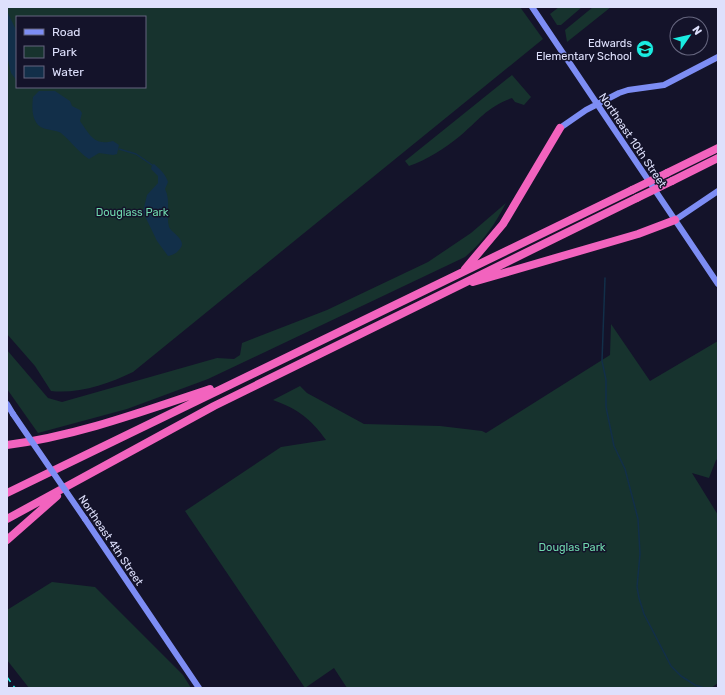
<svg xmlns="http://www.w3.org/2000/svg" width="725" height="695" font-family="Rubik,sans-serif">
	<rect width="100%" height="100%" fill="#14132a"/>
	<path fill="#17332e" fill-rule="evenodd" d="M 7,7 L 520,7 L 543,39 L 133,372 C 109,384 78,394 51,391 L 35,366 L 7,334 ZM 17,17 L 145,17 L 145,87 L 17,87 Z
		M 559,7 L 582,7 L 561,25 L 557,25 L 550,14 Z
		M 593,7 L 611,7 L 567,42 L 565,30 Z
		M 512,75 L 531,97 L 524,105 L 515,102 L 512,98 C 487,107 479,120 460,136 C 445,148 427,160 409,166 L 405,161 Z
		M 506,203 C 495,224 484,241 465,257 L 208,379 L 127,409 L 38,433 L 7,389 L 7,350 L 48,398 L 62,402 L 217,358 L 234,359 L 240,355 L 242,343 L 327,310 L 428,262 L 471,233 Z
		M 611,324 L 650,381 L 718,341 L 718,459 L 716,460 L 709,478 L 692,473 L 718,515 L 718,683 L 711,688 L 347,688 L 334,668 L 305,688 L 185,511 L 281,447 L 326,440 C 311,419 298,409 273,400 L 300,386 L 307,393 L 364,424 L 440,426 L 482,431 L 486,433 L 610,355 Z
		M 52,582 L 95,587 L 183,675 L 191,688 L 29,688 L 7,660 L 7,610 Z"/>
	<path fill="#122f49" d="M 7,11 L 17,32 L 17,81 L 11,73 L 7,56 Z
		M 55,91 L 70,101 L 72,106 L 80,110 L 82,113 L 80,121 C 90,135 94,146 113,141 L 119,145 L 117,154 L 113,155 L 99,153 L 89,159 C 78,152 71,141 61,133 C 56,130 48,130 43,128 C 31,123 32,107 33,97 L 39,91 Z
		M 154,164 C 160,169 166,175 168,182 L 165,189 C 171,201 166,214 169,227 C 171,232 183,238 182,245 C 180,251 174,255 168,256 L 157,241 L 143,212 L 147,195 L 158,183 L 158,176 L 151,169 L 152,165 Z"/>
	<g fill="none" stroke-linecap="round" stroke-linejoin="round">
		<path stroke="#122f49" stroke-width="1.5" d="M 119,149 L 136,154 L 152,165
			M 605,278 L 602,361 L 606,380 L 606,407 L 614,446 L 625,469 L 638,519 L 640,554 L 637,587 L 639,598 L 644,614 L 671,666 L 681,676 L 695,685 L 704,688"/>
		<path stroke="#7d8df4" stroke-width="6" d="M 532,7 L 718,284
			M 560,128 L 586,110 L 619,93 L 628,90 L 664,85 L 718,57
			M 675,220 L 718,191
			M 7,404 L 13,414
			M 85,519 L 199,688"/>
		<path stroke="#f263be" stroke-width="8" d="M 667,173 L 718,148
			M 672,181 L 718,158
			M 465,269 L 503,224 L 560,128
			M 473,282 L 638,234 L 675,220
			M 7,445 C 77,436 144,411 210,389
			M 7,493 L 632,190
			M 7,519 L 214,406 L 637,198
			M 7,540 L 57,496"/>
		<path stroke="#1aece1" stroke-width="1.5" stroke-dasharray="6 5" stroke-linecap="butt" d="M 7,677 L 15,688"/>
		<path stroke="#7d8df4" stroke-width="6" d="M 13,414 L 85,519"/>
		<path stroke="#f263be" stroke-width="8" d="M 632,190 L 667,173
			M 637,198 L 672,181"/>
	</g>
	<defs>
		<symbol id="school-disc" viewBox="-11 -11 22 22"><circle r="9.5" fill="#1aece1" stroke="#14132a"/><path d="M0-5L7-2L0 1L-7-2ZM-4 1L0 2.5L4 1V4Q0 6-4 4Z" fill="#111"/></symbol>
	</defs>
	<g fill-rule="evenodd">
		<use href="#school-disc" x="635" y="39" width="20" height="20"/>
	</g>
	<g text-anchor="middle" stroke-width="3" stroke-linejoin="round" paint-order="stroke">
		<g font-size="11" fill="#dee0fc" stroke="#14132a" text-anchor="end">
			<text x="632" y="47">Edwards<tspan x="632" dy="13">Elementary School</tspan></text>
		</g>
		<g font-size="11" fill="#dee0fc" stroke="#14132a">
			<text transform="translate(633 140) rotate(56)" y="4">Northeast 10th Street</text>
			<text transform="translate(111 540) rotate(56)" y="4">Northeast 4th Street</text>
		</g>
		<g font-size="11" fill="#6fd8ad" stroke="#14132a">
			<text x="132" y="216">Douglass Park</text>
			<text x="572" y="551">Douglas Park</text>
		</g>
	</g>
	<rect width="725" height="695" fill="none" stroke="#dee0fc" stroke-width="16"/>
	<rect x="16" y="16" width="130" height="72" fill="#14132a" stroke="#65657e"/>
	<rect x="24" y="29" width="20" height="6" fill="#7d8df4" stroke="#65657e"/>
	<text x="52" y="36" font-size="12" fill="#dee0fc">Road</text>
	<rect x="24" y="46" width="20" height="12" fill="#17332e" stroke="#65657e"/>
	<text x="52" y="56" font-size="12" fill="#dee0fc">Park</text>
	<rect x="24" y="66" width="20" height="12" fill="#122f49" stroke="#65657e"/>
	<text x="52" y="76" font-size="12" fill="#dee0fc">Water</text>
	<g transform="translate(689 36) rotate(56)"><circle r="19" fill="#14132a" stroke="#65657e"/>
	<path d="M0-3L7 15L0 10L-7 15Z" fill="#1aece1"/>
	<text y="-6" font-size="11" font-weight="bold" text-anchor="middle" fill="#dee0fc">N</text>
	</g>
</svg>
